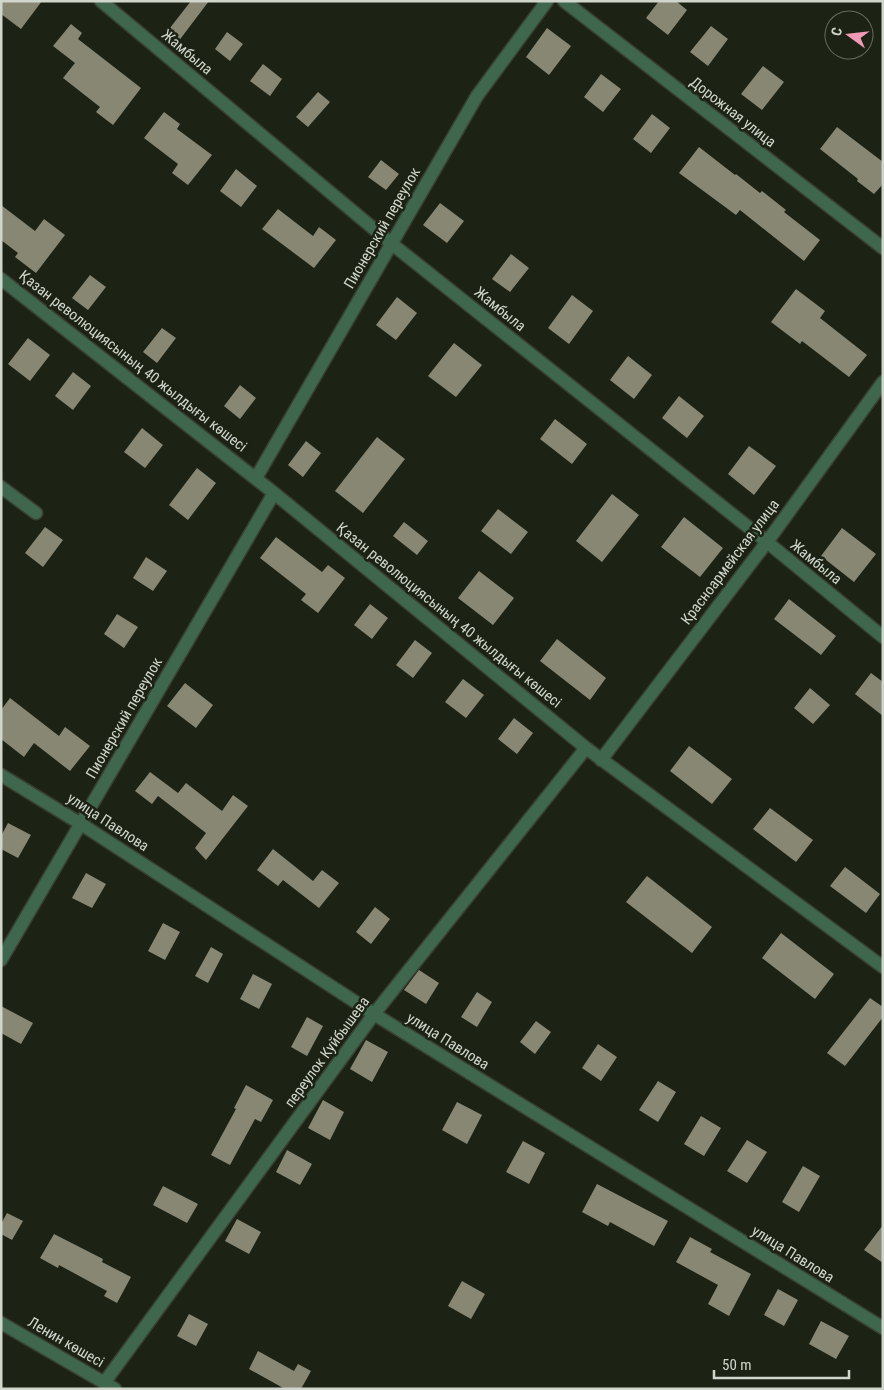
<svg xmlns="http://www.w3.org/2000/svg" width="884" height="1390" font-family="'Roboto Condensed',sans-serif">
	<rect width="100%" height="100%" fill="#1c2315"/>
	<path fill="#888774" d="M 1,1 L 42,1 L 21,29 L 1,14 Z
		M 191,1 L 209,1 L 178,42 L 166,33 Z
		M 659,1 L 676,1 L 687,10 L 668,35 L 646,18 Z
		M 71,24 L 82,33 L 78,39 L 141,88 L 113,125 L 96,112 L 100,107 L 63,78 L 75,63 L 53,46 Z
		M 711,26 L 728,39 L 708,66 L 690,52 Z
		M 547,28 L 571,46 L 549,75 L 526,57 Z
		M 227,32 L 243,44 L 230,61 L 215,49 Z
		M 263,64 L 282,79 L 270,96 L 250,81 Z
		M 763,66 L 784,82 L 762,110 L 741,94 Z
		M 601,74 L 621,89 L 603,112 L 584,97 Z
		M 318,92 L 330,102 L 308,127 L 296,117 Z
		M 164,112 L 180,124 L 177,129 L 212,155 L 188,185 L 172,173 L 178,164 L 144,138 Z
		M 652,114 L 670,128 L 651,153 L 633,139 Z
		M 837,127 L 883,162 L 883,184 L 874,194 L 857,181 L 858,179 L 820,149 Z
		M 699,147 L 735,175 L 736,174 L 760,193 L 762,191 L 786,210 L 784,212 L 820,240 L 804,261 L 740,210 L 736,215 L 679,173 Z
		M 381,160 L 399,174 L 386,190 L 368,177 Z
		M 236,169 L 257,186 L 241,207 L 220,191 Z
		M 440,203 L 464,221 L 447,243 L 423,225 Z
		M 1,205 L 35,231 L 44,219 L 65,235 L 36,273 L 15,257 L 18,253 L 1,240 Z
		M 278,209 L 313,236 L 319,227 L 336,240 L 314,268 L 262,229 Z
		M 511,254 L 529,268 L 510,292 L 492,279 Z
		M 90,275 L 106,287 L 88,310 L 72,298 Z
		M 796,289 L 825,311 L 820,318 L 867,355 L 849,377 L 802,341 L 800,344 L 771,322 Z
		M 572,295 L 593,311 L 569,344 L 548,328 Z
		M 397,297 L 417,313 L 396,340 L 376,325 Z
		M 162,328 L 176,338 L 157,363 L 143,352 Z
		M 28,338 L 50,355 L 30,381 L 8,364 Z
		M 454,343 L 482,365 L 456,397 L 428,376 Z
		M 628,356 L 652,375 L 634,399 L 610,380 Z
		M 73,372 L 91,386 L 73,410 L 55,396 Z
		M 240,385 L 256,398 L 240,419 L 224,406 Z
		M 679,396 L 704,416 L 687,438 L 662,418 Z
		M 555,419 L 587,444 L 572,464 L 540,439 Z
		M 142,428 L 163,445 L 145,468 L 124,452 Z
		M 377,437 L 405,459 L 363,513 L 335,491 Z
		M 306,441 L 321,453 L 303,477 L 288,465 Z
		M 749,446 L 776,466 L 754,495 L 728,474 Z
		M 197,468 L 216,483 L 188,520 L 169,505 Z
		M 612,494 L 639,515 L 602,562 L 576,541 Z
		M 498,509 L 528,532 L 511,554 L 481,531 Z
		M 684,517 L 723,548 L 700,577 L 661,547 Z
		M 404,522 L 428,541 L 417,555 L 393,536 Z
		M 45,527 L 63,540 L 43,567 L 25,553 Z
		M 842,528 L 876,554 L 854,582 L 821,556 Z
		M 276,537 L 322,572 L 328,565 L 345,578 L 318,613 L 301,600 L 306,594 L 260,558 Z
		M 146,557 L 167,571 L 153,591 L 133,578 Z
		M 479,571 L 514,598 L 493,625 L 458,598 Z
		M 789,599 L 836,636 L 821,655 L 774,619 Z
		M 370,604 L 388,618 L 372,639 L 354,625 Z
		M 117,614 L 138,627 L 124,648 L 104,634 Z
		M 557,639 L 606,678 L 590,700 L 540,661 Z
		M 415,640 L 432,653 L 413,678 L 396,665 Z
		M 871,673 L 883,682 L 883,716 L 855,694 Z
		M 463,679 L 484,695 L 466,718 L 445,702 Z
		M 185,683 L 213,705 L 196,728 L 167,706 Z
		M 810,688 L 830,705 L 813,724 L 794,708 Z
		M 10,698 L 59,736 L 65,727 L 90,746 L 70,771 L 34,743 L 24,757 L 1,739 L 1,710 Z
		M 514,718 L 533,733 L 517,754 L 498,739 Z
		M 689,746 L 732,779 L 712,804 L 670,771 Z
		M 150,772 L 178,793 L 186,783 L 222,811 L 233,795 L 248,806 L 206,860 L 195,848 L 206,833 L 158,796 L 152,804 L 135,791 Z
		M 770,808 L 813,840 L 796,862 L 753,829 Z
		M 8,823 L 31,835 L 18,858 L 1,849 L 1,836 Z
		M 273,849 L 313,881 L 322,870 L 339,883 L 319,908 L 283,880 L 278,886 L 257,870 Z
		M 845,867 L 880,894 L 866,913 L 830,886 Z
		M 86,873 L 106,884 L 92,908 L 72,898 Z
		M 647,876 L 712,927 L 692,953 L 626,902 Z
		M 375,907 L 390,919 L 371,944 L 356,932 Z
		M 163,923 L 180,932 L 165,960 L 148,951 Z
		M 781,933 L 834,974 L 815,999 L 762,958 Z
		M 211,947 L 223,954 L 208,983 L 195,976 Z
		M 419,970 L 439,983 L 426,1004 L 404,990 Z
		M 253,974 L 272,984 L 259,1009 L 240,999 Z
		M 477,992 L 492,1002 L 477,1027 L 461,1017 Z
		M 870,998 L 883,1007 L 883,1017 L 845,1066 L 827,1053 Z
		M 1,1006 L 33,1023 L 21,1044 L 1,1033 Z
		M 307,1017 L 323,1026 L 307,1056 L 291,1047 Z
		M 536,1021 L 551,1032 L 535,1054 L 520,1042 Z
		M 366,1040 L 388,1052 L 372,1082 L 350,1069 Z
		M 598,1044 L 617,1057 L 601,1081 L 582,1068 Z
		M 658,1081 L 676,1092 L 658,1122 L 639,1110 Z
		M 246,1085 L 273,1100 L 261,1122 L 255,1119 L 230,1165 L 211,1155 L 236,1109 L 234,1108 Z
		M 323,1100 L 344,1112 L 330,1140 L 308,1128 Z
		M 457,1102 L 482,1115 L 467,1144 L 442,1130 Z
		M 701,1116 L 721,1128 L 704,1156 L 684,1144 Z
		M 747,1140 L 767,1152 L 747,1183 L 727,1171 Z
		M 523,1141 L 545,1153 L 529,1184 L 506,1172 Z
		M 287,1150 L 312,1164 L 300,1185 L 276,1172 Z
		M 803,1166 L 820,1176 L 799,1212 L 782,1202 Z
		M 597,1184 L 668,1221 L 654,1246 L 610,1222 L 608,1226 L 582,1212 Z
		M 163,1186 L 198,1204 L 187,1223 L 153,1205 Z
		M 7,1213 L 23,1221 L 12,1240 L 1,1234 L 1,1224 Z
		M 237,1219 L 261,1232 L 249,1254 L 225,1241 Z
		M 883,1225 L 883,1263 L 864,1250 Z
		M 54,1234 L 103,1259 L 102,1262 L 131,1277 L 117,1303 L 104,1296 L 107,1291 L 59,1265 L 58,1268 L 40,1258 Z
		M 690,1237 L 712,1249 L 710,1252 L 751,1274 L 729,1316 L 708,1304 L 718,1285 L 676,1262 Z
		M 462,1281 L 485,1294 L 471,1319 L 448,1306 Z
		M 778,1289 L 798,1300 L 784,1326 L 764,1315 Z
		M 189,1314 L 208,1324 L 196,1346 L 177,1336 Z
		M 821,1321 L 849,1336 L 836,1359 L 809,1344 Z
		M 258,1351 L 294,1371 L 298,1364 L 311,1371 L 301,1389 L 285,1389 L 249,1369 Z"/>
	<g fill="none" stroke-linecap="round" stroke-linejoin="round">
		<defs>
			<path id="minor" d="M 101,1 L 392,244 L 767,542 L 883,637
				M 564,1 L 883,248
				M 1,279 L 274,493 L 586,748 L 883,967
				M 256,478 L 477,96 L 547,1
				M 1,487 L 36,513
				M 601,760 L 767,542 L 883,382
				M 1,775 L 81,824 L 374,1014 L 883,1328
				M 1,960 L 274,493
				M 1,1323 L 115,1389
				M 104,1383 L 374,1014 L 586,748"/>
		</defs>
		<use href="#minor" stroke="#394032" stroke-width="15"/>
		<use href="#minor" stroke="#3e674e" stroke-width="12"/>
	</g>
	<g text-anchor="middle" stroke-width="5" stroke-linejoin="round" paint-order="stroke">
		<g font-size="15" fill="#d1d6cd" stroke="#1c2315">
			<text transform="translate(187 52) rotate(40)" y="5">Жамбыла</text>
			<text transform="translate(733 112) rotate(38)" y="5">Дорожная улица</text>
			<text transform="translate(382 228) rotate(-60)" y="5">Пионерский переулок</text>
			<text transform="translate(500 309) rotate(39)" y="5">Жамбыла</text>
			<text transform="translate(133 361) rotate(38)" y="5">Қазан революциясының 40 жылдығы көшесі</text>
			<text transform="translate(730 562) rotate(-53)" y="5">Красноармейская улица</text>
			<text transform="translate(816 562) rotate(39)" y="5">Жамбыла</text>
			<text transform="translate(449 615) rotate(39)" y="5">Қазан революциясының 40 жылдығы көшесі</text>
			<text transform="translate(124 718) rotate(-60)" y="5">Пионерский переулок</text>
			<text transform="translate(108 822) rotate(33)" y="5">улица Павлова</text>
			<text transform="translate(448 1041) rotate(32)" y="5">улица Павлова</text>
			<text transform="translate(327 1052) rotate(-54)" y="5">переулок Куйбышева</text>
			<text transform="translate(793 1254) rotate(32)" y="5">улица Павлова</text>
			<text transform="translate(66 1342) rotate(30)" y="5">Ленин көшесі</text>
		</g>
	</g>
	<rect width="884" height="1390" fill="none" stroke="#d1d6cd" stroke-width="5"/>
	<g transform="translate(849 35) rotate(285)"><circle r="24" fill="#1c2315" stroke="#646b5f"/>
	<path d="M0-4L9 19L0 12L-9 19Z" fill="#f09ab6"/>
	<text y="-8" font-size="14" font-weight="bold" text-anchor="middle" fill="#d1d6cd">С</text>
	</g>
	<path d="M714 1370v8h135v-8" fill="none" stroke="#d1d6cd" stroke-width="2.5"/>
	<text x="722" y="1370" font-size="15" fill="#d1d6cd" stroke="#1c2315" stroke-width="4" paint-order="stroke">50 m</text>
</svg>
